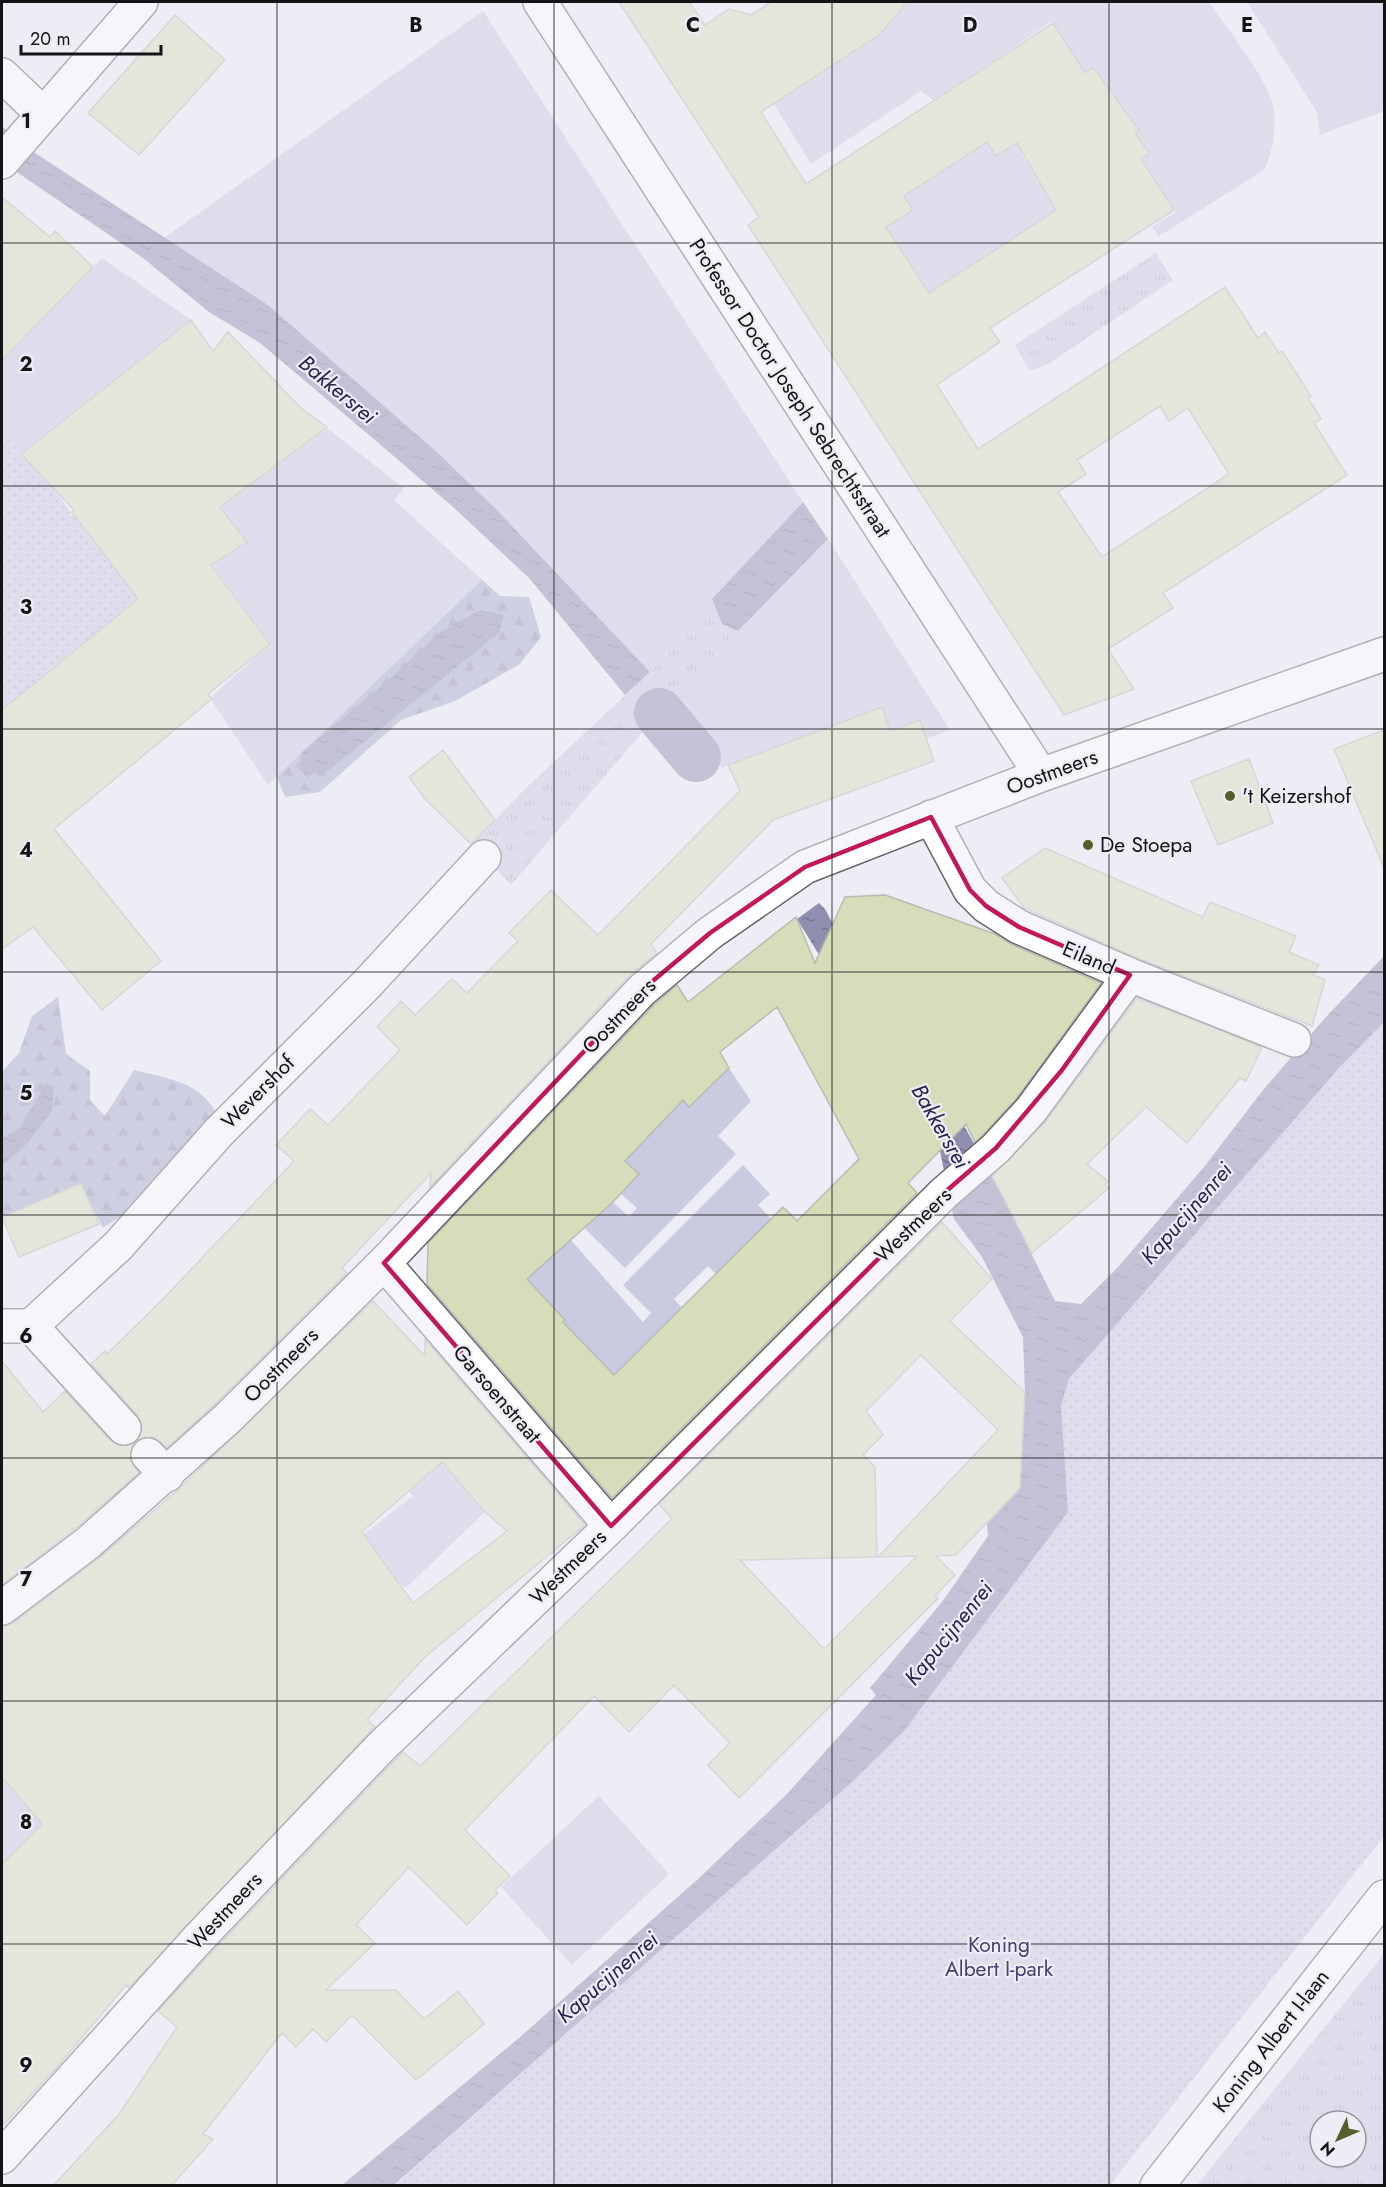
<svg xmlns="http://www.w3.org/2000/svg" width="1386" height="2187" font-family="Jost,sans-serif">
	<defs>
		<pattern id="grass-tufts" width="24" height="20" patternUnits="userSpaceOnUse" patternTransform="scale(1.5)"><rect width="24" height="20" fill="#cacae1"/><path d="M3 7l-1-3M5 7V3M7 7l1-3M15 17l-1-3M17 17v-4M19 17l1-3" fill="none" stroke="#adadc0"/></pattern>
		<pattern id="forest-firs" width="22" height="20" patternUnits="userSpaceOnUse" patternTransform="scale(1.5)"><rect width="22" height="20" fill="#abaacb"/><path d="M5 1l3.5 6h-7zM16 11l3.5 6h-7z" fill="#9291ae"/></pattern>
		<pattern id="park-dots" width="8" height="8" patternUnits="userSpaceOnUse" patternTransform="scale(1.5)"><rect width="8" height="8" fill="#cacae1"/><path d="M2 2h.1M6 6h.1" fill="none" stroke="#adadc0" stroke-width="1.8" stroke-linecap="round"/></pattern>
		<pattern id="water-ripples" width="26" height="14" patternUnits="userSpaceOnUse" patternTransform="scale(1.5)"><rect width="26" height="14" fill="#908faf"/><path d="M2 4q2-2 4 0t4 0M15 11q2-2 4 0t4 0" fill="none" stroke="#74748d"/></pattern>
	</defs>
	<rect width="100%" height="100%" fill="#ededf5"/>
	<path fill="url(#grass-tufts)" fill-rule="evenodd" d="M 1156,253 L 1173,280 L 1048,364 L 1030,371 L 1015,345 Z
		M 712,599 L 722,624 L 738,631 L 670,700 L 511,885 L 472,844 L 525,789 L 650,672 Z
		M 1384,1954 L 1384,2185 L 1197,2185 ZM 1320,2121 L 1356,2121 L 1356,2157 L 1320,2157 Z"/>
	<path fill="url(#forest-firs)" d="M 460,560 L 500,596 L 529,597 L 541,637 L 520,664 L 455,701 L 401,720 L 320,792 L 285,797 L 273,766 Z
		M 58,997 L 66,1054 L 90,1071 L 90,1100 L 105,1116 L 134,1070 C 172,1080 203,1081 220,1121 L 124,1214 L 103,1228 L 80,1183 L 2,1217 L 2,1072 L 19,1053 L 32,1016 Z"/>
	<path fill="url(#park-dots)" d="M 2,432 L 51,486 L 71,512 L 67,516 L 73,514 L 138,599 L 2,710 Z
		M 1384,1022 L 1384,1836 L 1110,2185 L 394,2186 L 852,1782 L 904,1731 L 979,1628 L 1063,1455 L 1061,1406 L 1069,1379 L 1339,1068 Z"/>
	<path fill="#cacae1" d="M 897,2 L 1209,2 C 1226,27 1267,78 1273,106 C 1277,126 1273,152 1264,170 L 1159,236 L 1152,227 L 1176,212 L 1141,159 L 1149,153 L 1135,133 L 1139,130 L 1094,68 L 1085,73 L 1052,21 L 934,101 L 921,91 L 811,164 L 774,104 L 879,35 L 897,15 Z
		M 1247,2 L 1384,2 L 1384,111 L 1320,135 L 1317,112 Z
		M 483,11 L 803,502 L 712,599 L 650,672 L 495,508 L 438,453 L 268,305 L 164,238 Z
		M 1030,124 L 1022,155 L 1040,183 L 1072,190 L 1077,197 L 910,305 L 905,298 L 912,267 L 894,239 L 863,233 L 912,210 L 904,196 L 987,142 L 996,156 L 1013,146 Z
		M 102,258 L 191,320 L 21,454 L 2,432 L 2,360 Z
		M 305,411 L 404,488 L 394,500 L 482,580 L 268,785 L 210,698 L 270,644 L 212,564 L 219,507 Z
		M 828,539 L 950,730 L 926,739 L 920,720 L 890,731 L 882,707 L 722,768 L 670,700 Z
		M 729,1068 L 751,1101 L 718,1136 L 736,1154 L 625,1268 L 568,1212 L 595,1185 L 629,1217 L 637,1208 L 621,1194 L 639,1174 L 625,1161 L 682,1098 L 689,1107 Z
		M 743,1165 L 770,1194 L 758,1205 L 783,1232 L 757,1256 L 745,1244 L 716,1274 L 708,1266 L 674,1299 L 683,1309 L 604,1384 L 523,1283 L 570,1239 L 643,1322 L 651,1313 L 623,1285 Z
		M 437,1460 L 488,1509 L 406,1588 L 350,1545 L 413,1496 L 407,1489 Z
		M 2,1777 L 42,1824 L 2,1864 Z
		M 599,1796 L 669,1874 L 572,1965 L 501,1887 Z"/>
	<path fill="url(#water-ripples)" d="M 2,126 L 35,153 L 268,305 L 438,453 L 495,508 L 650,672 L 625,695 L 530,579 L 452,506 L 375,440 L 260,343 L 209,312 L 143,258 L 2,162 Z
		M 803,502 L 828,539 L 738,631 L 722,624 L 712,599 Z
		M 481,610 L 504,615 L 499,633 L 328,771 L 317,772 L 307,777 L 295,765 L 301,762 L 302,752 L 377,690 L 443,630 Z
		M 819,903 L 825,909 L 845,947 L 959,1117 L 993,1177 L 1055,1301 L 1081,1304 L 1119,1266 L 1204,1167 L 1263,1090 L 1326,1017 L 1384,956 L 1384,1022 L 1339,1068 L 1069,1379 L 1061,1406 L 1068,1512 L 904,1731 L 852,1782 L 394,2185 L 341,2186 L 519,2038 L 698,1879 L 787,1794 L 876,1695 L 870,1688 L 942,1602 L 988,1536 L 987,1524 L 1019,1490 L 1025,1392 L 1023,1337 L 982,1257 L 954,1219 L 940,1151 L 797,919 Z
		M 46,1084 L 54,1087 L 52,1111 L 24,1147 L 2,1165 L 2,1138 L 18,1130 Z"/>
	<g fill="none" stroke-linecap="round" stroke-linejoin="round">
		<path stroke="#908faf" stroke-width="50" d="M 659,713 L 696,757"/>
	</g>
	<path fill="#d6ddba" stroke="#b9bbb3" stroke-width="1.5" fill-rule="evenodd" d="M 619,2 L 689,2 L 705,25 L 729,9 L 751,15 L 771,2 L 908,2 L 879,35 L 761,112 L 806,184 L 1053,23 L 1085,73 L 1093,67 L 1139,130 L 1135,133 L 1150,154 L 1141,159 L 1174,210 L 990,328 L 1000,342 L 937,385 L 978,449 L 1225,287 L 1258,338 L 1265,332 L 1279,353 L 1282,351 L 1311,396 L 1308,398 L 1321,419 L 1314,423 L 1347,475 L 1163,593 L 1173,608 L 1108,649 L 1134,689 L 1064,715 L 748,225 L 759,217 ZM 987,142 L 996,156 L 1017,143 L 1056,210 L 929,293 L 886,227 L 913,210 L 904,196 ZM 1160,406 L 1169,421 L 1188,408 L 1229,474 L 1102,557 L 1058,492 L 1086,474 L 1077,460 Z
		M 175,15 L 225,60 L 139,155 L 88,113 Z
		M 2,197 L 50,237 L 55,231 L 93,267 L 2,360 Z
		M 191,320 L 213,351 L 228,332 L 301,408 L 327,427 L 220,507 L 247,542 L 211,565 L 270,644 L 208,694 L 212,699 L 54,829 L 161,961 L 102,1010 L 33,927 L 2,949 L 2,710 L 138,599 L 72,512 L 74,510 L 21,454 Z
		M 882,707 L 890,731 L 920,720 L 934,761 L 773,820 L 651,944 L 657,953 L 628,977 L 430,1187 L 431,1173 L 342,1268 L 347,1273 L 215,1404 L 167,1448 L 153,1437 L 138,1440 L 142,1425 L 138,1416 L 91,1364 L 105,1351 L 107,1354 L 164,1298 L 294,1161 L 276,1145 L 310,1109 L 328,1125 L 400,1050 L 377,1027 L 401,1001 L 415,1015 L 452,979 L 467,993 L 518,941 L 509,933 L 551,890 L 598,935 L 740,791 L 728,765 Z
		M 1384,730 L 1384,868 L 1334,749 Z
		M 443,750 L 495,820 L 471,844 L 425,799 L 409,777 Z
		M 1249,759 L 1273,823 L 1218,845 L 1191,781 Z
		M 1045,848 L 1203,917 L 1210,902 L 1296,936 L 1289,952 L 1319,965 L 1313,975 L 1325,980 L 1312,1026 L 1137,958 L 1024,908 L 1002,878 Z
		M 885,895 L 995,934 L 1011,944 L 1101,983 L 1017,1098 L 983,1135 L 975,1142 L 966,1124 L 908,1183 L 917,1193 L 612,1498 L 427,1284 L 428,1243 L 655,1004 L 677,985 L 688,1002 L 796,917 L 815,963 L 845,897 ZM 777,1007 L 859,1159 L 797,1221 L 783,1207 L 614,1375 L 563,1322 L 565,1320 L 527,1279 L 613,1202 L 639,1174 L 625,1161 L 683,1100 L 689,1107 L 729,1068 L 720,1052 Z
		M 1137,998 L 1262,1047 L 1246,1081 L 1240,1078 L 1187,1143 L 1146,1107 L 1087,1164 L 1108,1181 L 1105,1184 L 1109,1188 L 1032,1253 L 992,1176 L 1046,1121 Z
		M 81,1183 L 99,1224 L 19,1257 L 2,1217 Z
		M 942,1222 L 992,1279 L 950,1321 L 1025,1392 L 1020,1488 L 956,1555 L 936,1556 L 955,1575 L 935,1596 L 938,1598 L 739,1798 L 708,1765 L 730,1743 L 674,1685 L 629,1732 L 594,1696 L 465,1830 L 510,1876 L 495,1890 L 498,1893 L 467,1925 L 409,1867 L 356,1925 L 375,1943 L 326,1990 L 396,1990 L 424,2019 L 458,1991 L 484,2024 L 416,2080 L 352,2015 L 326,2042 L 313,2029 L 296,2047 L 282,2033 L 203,2134 L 213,2139 L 171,2186 L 53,2186 L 120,2113 L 177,2027 L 158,2011 L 211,1953 L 403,1752 L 420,1766 L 672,1519 L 659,1504 ZM 921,1355 L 998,1430 L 878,1557 L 917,1556 L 824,1649 L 740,1560 L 877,1557 L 875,1467 L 863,1455 L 883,1435 L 866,1411 Z
		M 373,1301 L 425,1356 L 425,1339 L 585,1525 L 425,1657 L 367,1720 L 375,1727 L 129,1988 L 126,1985 L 57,2067 L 2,2126 L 2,1864 L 42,1824 L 2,1777 L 2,1626 L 13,1623 L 99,1558 L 179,1489 ZM 442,1462 L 484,1511 L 507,1531 L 413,1603 L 362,1532 Z
		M 2,1361 L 43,1412 L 65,1391 L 111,1441 L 119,1446 L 134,1443 L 130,1459 L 139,1473 L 76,1528 L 2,1585 Z"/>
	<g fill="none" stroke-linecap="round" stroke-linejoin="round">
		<defs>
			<path id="minor" d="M 540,2 L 1041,775
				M 2,75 L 42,113
				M 2,162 L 141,2
				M 931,817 L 970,890 L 986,906 L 1019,927 L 1130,975 L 1294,1040
				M 384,1263 L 611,1526
				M 2,1326 L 31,1326 L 118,1246 L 219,1132 L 367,984 L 484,857
				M 31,1326 L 124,1428
				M 148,1455 L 167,1475
				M 2,1608 L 88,1543 L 228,1418 L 384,1263 L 642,990 L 710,933 L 805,867 L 1041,775 L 1384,654
				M 2,2157 L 197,1940 L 381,1747 L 611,1526 L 944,1193 L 996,1148 L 1031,1110 L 1130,975"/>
			<path id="major" d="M 1157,2186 L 1384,1897"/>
		</defs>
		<use href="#minor" stroke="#66666c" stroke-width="36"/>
		<use href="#major" stroke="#66666c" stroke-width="36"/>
		<use href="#minor" stroke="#fff" stroke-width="33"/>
		<use href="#major" stroke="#fff" stroke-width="33"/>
	</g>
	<path d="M0 0H1386V2187H0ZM 931,817 L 970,890 L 986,906 L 1019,927 L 1130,975 L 1062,1070 L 996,1148 L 944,1193 L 611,1526 L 384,1263 L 642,990 L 710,933 L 805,867 Z" fill="#ededf5" fill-opacity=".55" fill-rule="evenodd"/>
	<path fill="none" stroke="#c2185b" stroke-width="4.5" stroke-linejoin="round" d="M 931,817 L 970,890 L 986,906 L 1019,927 L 1130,975 L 1062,1070 L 996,1148 L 944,1193 L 611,1526 L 384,1263 L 642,990 L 710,933 L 805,867 Z"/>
	<path fill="none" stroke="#141417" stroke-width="1.5" stroke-opacity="0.55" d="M 277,2 L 277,2186M 554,2 L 554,2186M 832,2 L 832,2186M 1109,2 L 1109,2186M 2,243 L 1384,243M 2,486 L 1384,486M 2,729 L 1384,729M 2,972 L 1384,972M 2,1215 L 1384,1215M 2,1458 L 1384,1458M 2,1701 L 1384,1701M 2,1944 L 1384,1944"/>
	<g fill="#575e2c" stroke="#ededf5" stroke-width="2">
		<circle cx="1230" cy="796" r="6"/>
		<circle cx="1088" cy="845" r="6"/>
	</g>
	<g text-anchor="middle" stroke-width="4.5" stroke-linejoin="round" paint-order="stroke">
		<g font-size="21" fill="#141417" stroke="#ededf5">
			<text transform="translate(790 388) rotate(57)" y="7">Professor Doctor Joseph Sebrechtsstraat</text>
			<text transform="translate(1052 772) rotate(-20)" y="7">Oostmeers</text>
			<text transform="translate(1089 958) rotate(23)" y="7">Eiland</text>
			<text transform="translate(619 1016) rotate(-46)" y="7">Oostmeers</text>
			<text transform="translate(258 1092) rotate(-45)" y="7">Wevershof</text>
			<text transform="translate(913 1225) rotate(-44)" y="7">Westmeers</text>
			<text transform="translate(281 1365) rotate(-45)" y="7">Oostmeers</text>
			<text transform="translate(497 1394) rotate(49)" y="7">Garsoenstraat</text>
			<text transform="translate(568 1567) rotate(-44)" y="7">Westmeers</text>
			<text transform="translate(225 1911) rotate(-47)" y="7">Westmeers</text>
			<text transform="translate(1271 2041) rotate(-52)" y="7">Koning Albert I-laan</text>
		</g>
		<g font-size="21" fill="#141417" stroke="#ededf5" text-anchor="start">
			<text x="1242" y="803">'t Keizershof</text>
			<text x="1100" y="852">De Stoepa</text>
		</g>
		<g font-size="21" fill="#454170" stroke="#ededf5">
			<text x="999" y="1952">Koning<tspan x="999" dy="24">Albert I-park</tspan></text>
		</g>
		<g font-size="22" font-style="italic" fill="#28234f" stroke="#ededf5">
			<text transform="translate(338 389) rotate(40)" y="8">Bakkersrei</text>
			<text transform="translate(941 1126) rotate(60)" y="8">Bakkersrei</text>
			<text transform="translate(1186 1213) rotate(-49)" y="8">Kapucijnenrei</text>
			<text transform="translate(948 1633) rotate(-51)" y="8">Kapucijnenrei</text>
			<text transform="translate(607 1977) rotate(-41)" y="8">Kapucijnenrei</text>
		</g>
	</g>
	<g font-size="20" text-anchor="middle" font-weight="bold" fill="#141417" stroke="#ededf5" stroke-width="4.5" stroke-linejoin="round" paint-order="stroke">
		<text x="416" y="32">B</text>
		<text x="693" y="32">C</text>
		<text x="970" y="32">D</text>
		<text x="1247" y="32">E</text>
		<text x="26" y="128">1</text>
		<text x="26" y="371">2</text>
		<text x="26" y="614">3</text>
		<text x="26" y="857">4</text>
		<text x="26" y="1100">5</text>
		<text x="26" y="1343">6</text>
		<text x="26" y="1586">7</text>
		<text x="26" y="1829">8</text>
		<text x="26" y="2072">9</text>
	</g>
	<rect width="1386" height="2187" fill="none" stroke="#141417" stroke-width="6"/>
	<g transform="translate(1338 2139) rotate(226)"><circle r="28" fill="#ededf5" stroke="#96969c" stroke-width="1.5"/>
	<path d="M0-4.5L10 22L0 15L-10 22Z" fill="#575e2c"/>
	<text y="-9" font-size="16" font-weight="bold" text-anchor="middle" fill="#141417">N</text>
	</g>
	<path d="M21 45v9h140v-9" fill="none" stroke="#141417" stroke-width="3"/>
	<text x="30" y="45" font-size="18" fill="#141417" stroke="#ededf5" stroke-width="4.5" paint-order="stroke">20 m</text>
</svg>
